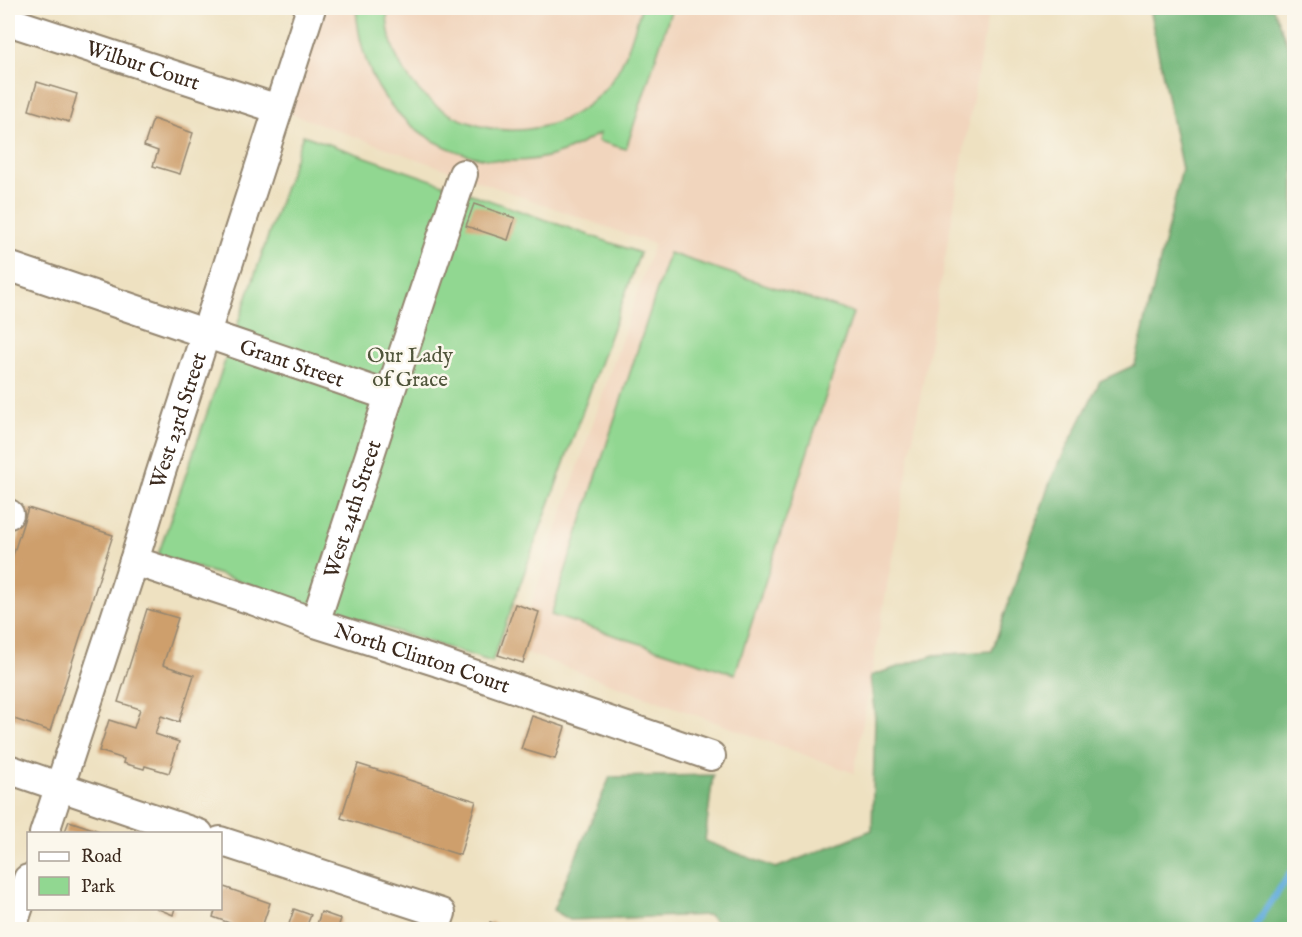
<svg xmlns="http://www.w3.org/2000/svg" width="1302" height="937" font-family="'IM FELL English',serif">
	<rect width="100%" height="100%" fill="#fbf7ec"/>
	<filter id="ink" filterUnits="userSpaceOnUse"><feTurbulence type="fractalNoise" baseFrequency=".0167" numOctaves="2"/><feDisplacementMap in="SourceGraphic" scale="12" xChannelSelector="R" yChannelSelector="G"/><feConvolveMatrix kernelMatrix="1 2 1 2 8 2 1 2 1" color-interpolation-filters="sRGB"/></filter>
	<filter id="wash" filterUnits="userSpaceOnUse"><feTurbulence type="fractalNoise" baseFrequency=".008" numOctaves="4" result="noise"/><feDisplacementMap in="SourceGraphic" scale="24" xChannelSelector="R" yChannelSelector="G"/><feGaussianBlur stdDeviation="1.35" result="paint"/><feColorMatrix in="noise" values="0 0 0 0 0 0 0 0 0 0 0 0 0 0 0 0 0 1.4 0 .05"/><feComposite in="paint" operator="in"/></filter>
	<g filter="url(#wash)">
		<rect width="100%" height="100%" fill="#eee1c1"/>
		<path fill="#f1d5bd" d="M 311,8 L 989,8 L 854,773 L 516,649 L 654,244 L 278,109 Z"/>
		<path fill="#91d791" stroke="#668058" stroke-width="1.5" d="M 356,8 L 387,8 C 386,120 529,172 604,90 C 625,67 632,37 641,8 L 672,8 L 626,149 L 598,141 L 600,133 C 588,140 576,147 563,152 C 496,177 415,149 378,87 C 364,62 358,36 356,8 Z
			M 303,135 L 640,253 L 492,662 L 158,555 Z
			M 669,253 L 853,313 L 735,674 L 551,615 Z"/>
		<path fill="#74b87b" stroke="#58714c" stroke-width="1.5" d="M 1149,8 L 1273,8 L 1294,61 L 1294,929 L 723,930 L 709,915 L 570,920 L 553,910 L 610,777 L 713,775 L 705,841 L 776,868 L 872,830 L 875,718 L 870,676 L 934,655 L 992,651 L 1051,479 L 1100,381 L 1135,365 L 1182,169 Z"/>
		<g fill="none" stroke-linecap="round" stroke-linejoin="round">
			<path stroke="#66aedd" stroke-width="7" d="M 1252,930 L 1294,868"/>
		</g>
		<g id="blocks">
			<path fill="#ce9f6c" d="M 37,82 L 77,94 L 69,122 L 29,110 Z
				M 153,119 L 193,133 L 180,174 L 153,166 L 158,151 L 144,146 Z
				M 474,204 L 515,218 L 508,240 L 466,226 Z
				M 28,508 L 113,535 L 50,731 L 8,717 L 8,571 Z
				M 515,604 L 539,612 L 523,663 L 498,655 Z
				M 147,609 L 178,618 L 163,665 L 194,675 L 179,722 L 161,716 L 155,734 L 179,742 L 169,773 L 145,766 L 144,769 L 123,763 L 124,759 L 99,751 L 109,720 L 134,728 L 140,709 L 118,702 Z
				M 532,716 L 565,727 L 555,759 L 521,749 Z
				M 358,764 L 476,801 L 460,855 L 341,818 Z
				M 69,821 L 99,831 L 98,834 L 64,834 Z
				M 224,887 L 270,903 L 261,930 L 230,930 L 232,924 L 213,917 L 216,908 L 220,908 L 220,897 Z
				M 156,908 L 175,908 L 173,915 Z
				M 294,909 L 311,915 L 305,930 L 287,930 Z
				M 321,912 L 341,919 L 337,930 L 315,930 Z
				M 490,922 L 513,929 L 513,930 L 487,930 Z"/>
		</g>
	</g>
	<g filter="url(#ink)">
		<use href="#blocks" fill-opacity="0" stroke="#948670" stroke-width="1.5"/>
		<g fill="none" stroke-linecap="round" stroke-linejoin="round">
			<defs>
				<g id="minor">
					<path id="s1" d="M 8,21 L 278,109"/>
					<path id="s2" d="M 8,266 L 389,396 L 463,174"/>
					<path d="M 8,514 L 9,514"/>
					<path id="s3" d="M 134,561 L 255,601 L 315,623 L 438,662 L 711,756"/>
					<path id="s4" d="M 315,623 L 389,396"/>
					<path d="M 8,769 L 199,834"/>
					<path id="s5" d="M 44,834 L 134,561 L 160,475 L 311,8"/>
					<path d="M 220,841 L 441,913 L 435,930"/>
					<path d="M 11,930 L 28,879"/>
				</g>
			</defs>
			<use href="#minor" stroke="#948670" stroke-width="32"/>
			<use href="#minor" stroke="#fff" stroke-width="28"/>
		</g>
	</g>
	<g text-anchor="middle" stroke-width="5" stroke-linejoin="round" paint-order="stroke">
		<g font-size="21" fill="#3b2a1e" stroke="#fbf7ec">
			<text dy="7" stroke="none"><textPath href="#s1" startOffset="142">Wilbur Court</textPath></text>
			<text dy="7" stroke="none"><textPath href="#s2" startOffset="300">Grant Street</textPath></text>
			<text dy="7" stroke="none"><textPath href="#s5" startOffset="435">West 23rd Street</textPath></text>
			<text dy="7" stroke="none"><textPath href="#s4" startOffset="120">West 24th Street</textPath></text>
			<text dy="7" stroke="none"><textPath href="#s3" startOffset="304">North Clinton Court</textPath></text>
		</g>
		<g font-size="21" fill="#50553b" stroke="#fbf7ec">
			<text x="410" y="362">Our Lady<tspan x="410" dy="24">of Grace</tspan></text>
		</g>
	</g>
	<rect width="1302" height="937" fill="none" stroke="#fbf7ec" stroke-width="30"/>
	<rect x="27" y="832" width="195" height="78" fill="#fbf7ec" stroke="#aea59a" stroke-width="1.5"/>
	<rect x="39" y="852" width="30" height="9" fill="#ffffff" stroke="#aea59a" stroke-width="1.5"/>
	<text x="81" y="862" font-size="18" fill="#3b2a1e">Road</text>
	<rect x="39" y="877" width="30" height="18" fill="#91d791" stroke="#aea59a" stroke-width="1.5"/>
	<text x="81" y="892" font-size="18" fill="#3b2a1e">Park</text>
</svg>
